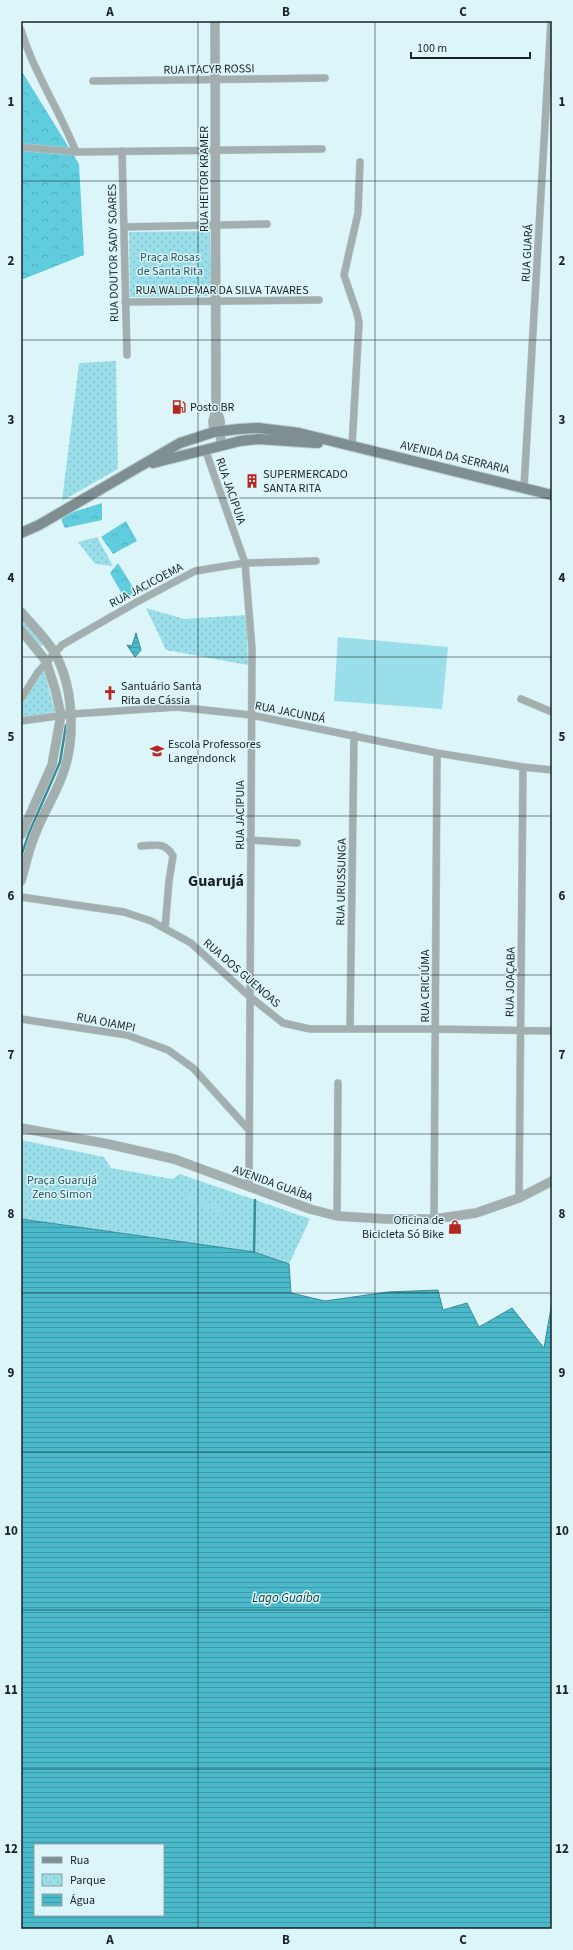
<svg xmlns="http://www.w3.org/2000/svg" width="573" height="1950" font-family="'Source Sans 3',sans-serif">
	<defs>
		<pattern id="forest-crowns" width="20" height="18" patternUnits="userSpaceOnUse"><rect width="20" height="18" fill="#5fcdde"/><path d="M2 6a3 3 0 1 1 6 0M12 15a3 3 0 1 1 6 0" fill="none" stroke="#52b0be"/></pattern>
		<pattern id="park-dots" width="8" height="8" patternUnits="userSpaceOnUse"><rect width="8" height="8" fill="#9adee9"/><path d="M2 2h.1M6 6h.1" fill="none" stroke="#84bec8" stroke-width="1.8" stroke-linecap="round"/></pattern>
		<pattern id="water-rules" width="6" height="5" patternUnits="userSpaceOnUse"><rect width="6" height="5" fill="#4abacb"/><path d="M0 2.5h6" fill="none" stroke="#3d97a5"/></pattern>
	</defs>
	<rect width="100%" height="100%" fill="#dcf5f9"/>
	<path fill="url(#forest-crowns)" d="M 21,70 L 79,164 L 84,255 L 21,280 Z
		M 102,503 L 102,520 L 65,528 L 62,522 L 61,516 Z
		M 126,521 L 137,541 L 113,554 L 101,537 Z
		M 118,563 L 136,592 L 125,599 L 110,573 Z"/>
	<path fill="url(#park-dots)" d="M 210,231 L 212,296 L 130,297 L 129,232 Z
		M 116,361 L 118,469 L 62,501 L 79,363 Z
		M 97,537 L 113,566 L 95,564 L 78,542 Z
		M 146,608 L 184,619 L 246,615 L 248,665 L 166,650 Z
		M 21,618 L 44,644 L 40,647 L 21,626 Z
		M 44,670 L 55,712 L 21,718 L 21,704 Z
		M 21,1140 L 104,1157 L 111,1168 L 172,1179 L 180,1174 L 310,1219 L 289,1264 L 254,1252 L 21,1219 Z"/>
	<path fill="#9adee9" d="M 338,637 L 448,647 L 442,709 L 334,701 Z
		M 185,1194 L 223,1209 L 221,1214 L 183,1199 Z"/>
	<path fill="url(#water-rules)" stroke="#3b8c99" fill-rule="evenodd" d="M 136,633 L 141,650 L 135,657 L 127,645 L 132,646 Z
		M 21,1219 L 254,1252 L 289,1264 L 291,1293 L 325,1301 L 388,1292 L 438,1290 L 443,1310 L 467,1303 L 479,1327 L 512,1308 L 544,1348 L 552,1302 L 552,1929 L 21,1929 ZM 35,1845 L 163,1845 L 163,1915 L 35,1915 Z"/>
	<g fill="none" stroke-linecap="round" stroke-linejoin="round">
		<path stroke="#3b8c99" stroke-width="2.5" d="M 21,857 L 29,833 L 60,762 L 66,725
			M 254,1252 L 255,1200"/>
		<defs>
			<path id="minor" d="M 21,30 C 34,73 60,111 76,152
				M 93,81 L 325,78
				M 21,147 L 76,152 L 322,149
				M 122,151 L 127,355
				M 124,227 L 267,224
				M 125,302 L 319,300
				M 352,446 L 359,323 L 357,313 L 344,275 L 358,213 L 360,162
				M 205,449 L 245,563 L 252,649 L 249,1187
				M 524,487 L 551,21
				M 21,699 L 38,672 L 62,645 L 135,603 L 195,571 L 245,563 L 316,561
				M 521,699 L 552,712
				M 21,721 L 72,714 L 177,707 L 251,715 L 437,753 L 523,767 L 552,770
				M 250,840 L 297,843
				M 141,846 C 157,845 165,842 173,856 L 169,881 L 165,928
				M 21,897 L 124,912 L 151,921 L 191,943 L 249,996 L 283,1023 L 310,1029 L 435,1029 L 552,1031
				M 21,1019 L 127,1035 L 168,1050 L 193,1068 L 249,1130
				M 350,1029 L 354,735
				M 519,1198 L 523,767
				M 337,1216 L 338,1083
				M 434,1219 L 437,753"/>
			<path id="tertiary" d="M 217,411 L 220,420 L 221,445
				M 214,432 L 213,421 L 216,410 L 215,21
				M 21,612 C 32,625 45,637 54,652 C 74,686 76,740 62,776 C 54,798 40,818 33,840 C 28,853 25,867 21,881
				M 21,630 L 46,661 L 55,689 L 61,715 L 52,765 L 21,835
				M 21,1128 L 108,1144 L 174,1159 L 310,1209 L 337,1216 L 387,1219 L 434,1219 L 476,1213 L 519,1198 L 552,1181"/>
			<path id="secondary" d="M 153,463 L 240,441 L 258,439 L 318,443
				M 21,533 L 39,525 L 180,443 L 214,432 L 239,429 L 258,428 L 299,433 L 552,495"/>
		</defs>
		<use href="#minor" stroke="#b9cfd3" stroke-width="8"/>
		<use href="#tertiary" stroke="#b9cfd3" stroke-width="10"/>
		<use href="#secondary" stroke="#b9cfd3" stroke-width="12"/>
		<use href="#minor" stroke="#a3aeaf" stroke-width="7"/>
		<use href="#tertiary" stroke="#a3aeaf" stroke-width="9"/>
		<use href="#secondary" stroke="#7f8e90" stroke-width="10"/>
	</g>
	<path fill="none" stroke="#192224" stroke-width="1" stroke-opacity="0.55" d="M 198,21 L 198,1929M 375,21 L 375,1929M 21,181 L 552,181M 21,340 L 552,340M 21,498 L 552,498M 21,657 L 552,657M 21,816 L 552,816M 21,975 L 552,975M 21,1134 L 552,1134M 21,1293 L 552,1293M 21,1452 L 552,1452M 21,1610 L 552,1610M 21,1769 L 552,1769"/>
	<defs>
		<symbol id="fuel-bare" viewBox="-9 -9 18 18"><path d="M-5.5-6h7V0h2V4h1.3V-2.5L3-4.5l.8-.8L6-3V5H2.5V1h-1V6h-7ZM-4.2-4.7v3.2H.2V-4.7Z" fill="#b4261e" stroke="#dcf5f9" stroke-width="2.5" paint-order="stroke"/></symbol>
		<symbol id="building-bare" viewBox="-9 -9 18 18"><path d="M-4-6H4V6H1V3H-1V6H-4ZM-2.5-4.3h1.7v1.8h-1.7ZM.8-4.3h1.7v1.8H.8ZM-2.5-1h1.7V.8h-1.7ZM.8-1h1.7V.8H.8Z" fill="#b4261e" stroke="#dcf5f9" stroke-width="2.5" paint-order="stroke"/></symbol>
		<symbol id="church-bare" viewBox="-9 -9 18 18"><path d="M-1.2-6h2.4v3.5h3.3v2.4h-3.3V6h-2.4V-.1h-3.3v-2.4h3.3Z" fill="#b4261e" stroke="#dcf5f9" stroke-width="2.5" paint-order="stroke"/></symbol>
		<symbol id="school-bare" viewBox="-9 -9 18 18"><path d="M0-5L7-2L0 1L-7-2ZM-4 1L0 2.5L4 1V4Q0 6-4 4Z" fill="#b4261e" stroke="#dcf5f9" stroke-width="2.5" paint-order="stroke"/></symbol>
		<symbol id="shop-bare" viewBox="-9 -9 18 18"><path d="M-5-2.5h2.3a2.7 3.5 0 0 1 5.4 0H5L5.5 6h-11ZM-1.5-2.5h3a1.5 2.3 0 0 0-3 0Z" fill="#b4261e" stroke="#dcf5f9" stroke-width="2.5" paint-order="stroke"/></symbol>
	</defs>
	<g fill-rule="evenodd">
		<use href="#fuel-bare" x="169" y="397" width="20" height="20"/>
		<use href="#building-bare" x="242" y="471" width="20" height="20"/>
		<use href="#church-bare" x="100" y="683" width="20" height="20"/>
		<use href="#school-bare" x="147" y="741" width="20" height="20"/>
		<use href="#shop-bare" x="445" y="1217" width="20" height="20"/>
	</g>
	<g text-anchor="middle" stroke-width="3" stroke-linejoin="round" paint-order="stroke">
		<g font-size="12" fill="#192224" stroke="#dcf5f9">
			<text transform="translate(209 69) rotate(-1)" y="4">RUA ITACYR ROSSI</text>
			<text transform="translate(204 179) rotate(-90)" y="4">RUA HEITOR KRAMER</text>
			<text transform="translate(113 253) rotate(-91)" y="4">RUA DOUTOR SADY SOARES</text>
			<text transform="translate(527 253) rotate(-87)" y="4">RUA GUARÁ</text>
			<text x="222" y="294">RUA WALDEMAR DA SILVA TAVARES</text>
			<text transform="translate(455 457) rotate(13)" y="4">AVENIDA DA SERRARIA</text>
			<text transform="translate(231 491) rotate(71)" y="4">RUA JACIPUIA</text>
			<text transform="translate(146 585) rotate(-28)" y="4">RUA JACICOEMA</text>
			<text transform="translate(290 712) rotate(11)" y="4">RUA JACUNDÁ</text>
			<text transform="translate(240 815) rotate(-90)" y="4">RUA JACIPUIA</text>
			<text transform="translate(341 882) rotate(-89)" y="4">RUA URUSSUNGA</text>
			<text transform="translate(242 973) rotate(41)" y="4">RUA DOS GUENOAS</text>
			<text transform="translate(510 982) rotate(-89)" y="4">RUA JOAÇABA</text>
			<text transform="translate(425 986) rotate(-90)" y="4">RUA CRICIÚMA</text>
			<text transform="translate(106 1022) rotate(11)" y="4">RUA OIAMPI</text>
			<text transform="translate(273 1183) rotate(20)" y="4">AVENIDA GUAÍBA</text>
		</g>
		<g font-size="12" fill="#285860" stroke="#dcf5f9">
			<text x="170" y="261">Praça Rosas<tspan x="170" dy="14">de Santa Rita</tspan></text>
			<text x="62" y="1184">Praça Guarujá<tspan x="62" dy="14">Zeno Simon</tspan></text>
		</g>
		<g font-size="12" fill="#192224" stroke="#dcf5f9" text-anchor="start">
			<text x="190" y="411">Posto BR</text>
			<text x="263" y="478">SUPERMERCADO<tspan x="263" dy="14">SANTA RITA</tspan></text>
			<text x="121" y="690">Santuário Santa<tspan x="121" dy="14">Rita de Cássia</tspan></text>
			<text x="168" y="748">Escola Professores<tspan x="168" dy="14">Langendonck</tspan></text>
			<text x="444" y="1224" text-anchor="end">Oficina de<tspan x="444" dy="14">Bicicleta Só Bike</tspan></text>
		</g>
		<g font-size="13" font-style="italic" fill="#063c43" stroke="#dcf5f9">
			<text x="286" y="1602">Lago Guaíba</text>
		</g>
		<g font-size="16" font-weight="bold" fill="#192224" stroke="#dcf5f9">
			<text x="216" y="886">Guarujá</text>
		</g>
	</g>
	<rect width="573" height="1950" fill="none" stroke="#dcf5f9" stroke-width="44"/>
	<rect x="34" y="1844" width="130" height="72" fill="#dcf5f9" stroke="#8ea1a4"/>
	<rect x="42" y="1857" width="20" height="6" fill="#7f8e90" stroke="#8ea1a4"/>
	<text x="70" y="1864" font-size="12" fill="#192224">Rua</text>
	<rect x="42" y="1874" width="20" height="12" fill="url(#park-dots)" stroke="#8ea1a4"/>
	<text x="70" y="1884" font-size="12" fill="#192224">Parque</text>
	<rect x="42" y="1894" width="20" height="12" fill="url(#water-rules)" stroke="#8ea1a4"/>
	<text x="70" y="1904" font-size="12" fill="#192224">Água</text>
	<path d="M411 52v6h119v-6" fill="none" stroke="#192224" stroke-width="2"/>
	<text x="417" y="52" font-size="12" fill="#192224" stroke="#dcf5f9" stroke-width="3" paint-order="stroke">100 m</text>
	<rect x="22" y="22" width="529" height="1906" fill="none" stroke="#192224" stroke-width="1.5"/>
	<g font-size="13" text-anchor="middle" font-weight="bold" fill="#192224">
		<text x="110" y="16">A</text>
		<text x="286" y="16">B</text>
		<text x="463" y="16">C</text>
		<text x="11" y="106">1</text>
		<text x="562" y="106">1</text>
		<text x="11" y="265">2</text>
		<text x="562" y="265">2</text>
		<text x="11" y="424">3</text>
		<text x="562" y="424">3</text>
		<text x="11" y="582">4</text>
		<text x="562" y="582">4</text>
		<text x="11" y="741">5</text>
		<text x="562" y="741">5</text>
		<text x="11" y="900">6</text>
		<text x="562" y="900">6</text>
		<text x="11" y="1059">7</text>
		<text x="562" y="1059">7</text>
		<text x="11" y="1218">8</text>
		<text x="562" y="1218">8</text>
		<text x="11" y="1377">9</text>
		<text x="562" y="1377">9</text>
		<text x="11" y="1535">10</text>
		<text x="562" y="1535">10</text>
		<text x="11" y="1694">11</text>
		<text x="562" y="1694">11</text>
		<text x="11" y="1853">12</text>
		<text x="562" y="1853">12</text>
		<text x="110" y="1944">A</text>
		<text x="286" y="1944">B</text>
		<text x="463" y="1944">C</text>
	</g>
</svg>
